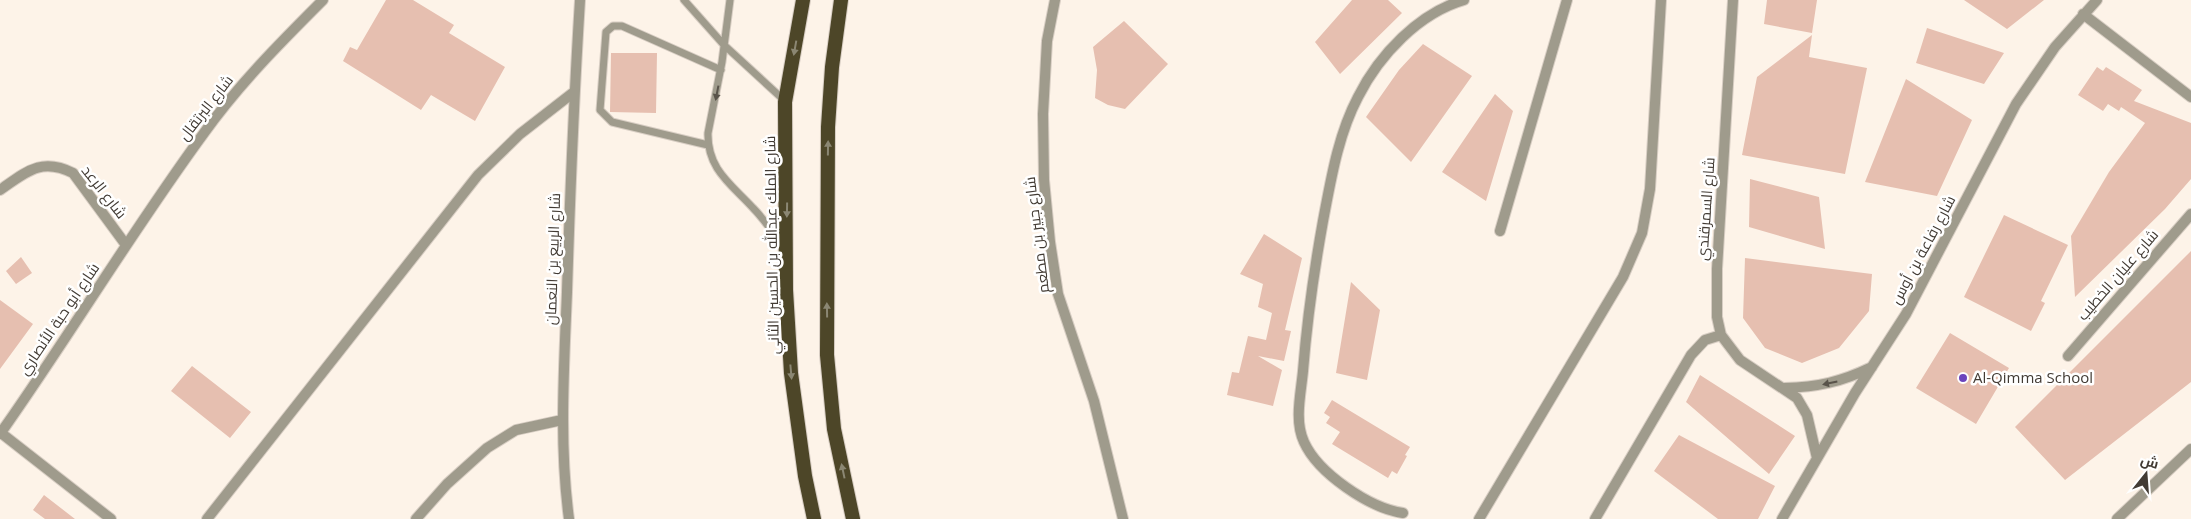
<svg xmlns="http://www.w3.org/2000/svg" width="2191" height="519" font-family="'Open Sans',Cairo,sans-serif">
	<rect width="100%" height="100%" fill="#fdf3e8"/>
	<path fill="#e6bfb0" d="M 386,0 L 413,0 L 454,25 L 449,33 L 505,67 L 475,121 L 431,95 L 421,110 L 343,61 L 350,47 L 357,50 Z
		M 1352,0 L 1388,0 L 1402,13 L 1340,74 L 1315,42 Z
		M 1767,0 L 1817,0 L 1812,33 L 1764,24 Z
		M 1964,0 L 2044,0 L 2007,29 Z
		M 1124,21 L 1168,64 L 1125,109 L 1108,105 L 1095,98 L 1097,70 L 1093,47 Z
		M 1927,28 L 2004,53 L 1984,84 L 1916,63 Z
		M 1812,35 L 1809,57 L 1867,68 L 1845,174 L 1742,155 L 1757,77 Z
		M 1423,44 L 1472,76 L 1411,162 L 1366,117 L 1399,70 Z
		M 611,53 L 657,53 L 656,113 L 610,112 Z
		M 2097,67 L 2103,71 L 2106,67 L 2142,90 L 2134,101 L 2191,123 L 2191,179 L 2165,209 L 2075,297 L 2071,236 L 2109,172 L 2145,123 L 2121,107 L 2119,111 L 2108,104 L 2103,111 L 2078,95 Z
		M 1906,79 L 1972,120 L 1937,196 L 1865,182 Z
		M 1495,94 L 1513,111 L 1486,201 L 1442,172 Z
		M 1750,179 L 1819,197 L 1825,249 L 1749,227 Z
		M 2004,215 L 2068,245 L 2041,301 L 2045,303 L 2031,331 L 1964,297 Z
		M 1264,234 L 1302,258 L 1285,330 L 1291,331 L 1284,361 L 1258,356 L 1282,370 L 1273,406 L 1227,395 L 1232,372 L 1239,373 L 1248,336 L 1266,340 L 1272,313 L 1258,307 L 1263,284 L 1240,274 Z
		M 2191,251 L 2191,382 L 2065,480 L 2015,427 Z
		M 21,257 L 32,273 L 16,284 L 6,271 Z
		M 1745,258 L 1872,274 L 1869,311 L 1839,348 L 1802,363 L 1765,348 L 1743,318 Z
		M 1351,282 L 1380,310 L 1367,380 L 1336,373 Z
		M 0,300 L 33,324 L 0,369 Z
		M 1950,333 L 2009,368 L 1976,424 L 1916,388 Z
		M 192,366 L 251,412 L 230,438 L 171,391 Z
		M 1700,375 L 1795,436 L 1769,474 L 1686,402 Z
		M 1332,400 L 1410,447 L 1405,455 L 1407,456 L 1397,474 L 1392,471 L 1388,478 L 1332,444 L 1340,432 L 1326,423 L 1330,417 L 1324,413 Z
		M 1679,435 L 1775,486 L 1758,519 L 1718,519 L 1654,471 Z
		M 44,495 L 75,519 L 45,519 L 33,510 Z"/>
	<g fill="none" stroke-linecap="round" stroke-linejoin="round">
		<defs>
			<path id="service" d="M 684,0 L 724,45 L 785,101
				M 730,0 L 722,62 L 708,133 C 707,169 731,184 753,208 C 765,220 774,234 784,248
				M 708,145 L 612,122 L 600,110 L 606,32 L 613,26 L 622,26 L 721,70"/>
			<path id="minor" d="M 1055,0 L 1047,41 L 1043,114 L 1044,180 L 1050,242 L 1058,294 L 1094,401 L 1123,519
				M 1733,0 L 1717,269 L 1717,317 L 1721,335 L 1740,360 L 1797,398 L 1807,415 L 1817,458
				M 2083,14 L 2191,97
				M 0,190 C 26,172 41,157 73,173 L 126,245
				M 1500,231 L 1567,0
				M 2068,356 L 2191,214
				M 1784,388 C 1818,387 1841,382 1872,367
				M 1,433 L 111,519
				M 0,434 C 70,335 132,231 204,133 C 239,84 281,42 323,0
				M 1403,513 C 1369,508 1318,473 1304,442 C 1294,421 1301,393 1303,371 C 1307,320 1314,271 1323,221 C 1331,179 1338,135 1358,97 C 1379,55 1419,13 1464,0
				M 207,519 L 478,175 L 520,134 L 574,92
				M 416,519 L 447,484 L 487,448 L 516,430 L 562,420
				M 1479,519 L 1623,277 L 1642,233 L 1650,189 L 1661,0
				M 1595,519 L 1691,355 L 1705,340 L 1721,335
				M 1782,519 L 1855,393 L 1906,314 L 2016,104 L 2055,47 L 2097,0
				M 2117,519 L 2191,449"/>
			<path id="tertiary" d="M 569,519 C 559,444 564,368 567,292 C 570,194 574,97 580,0"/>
			<path id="trunk" d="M 803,0 L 785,102 L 786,290 L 791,373 L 805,476 L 814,519
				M 841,0 L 832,67 L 828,127 L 827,355 L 834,429 L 853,519"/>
		</defs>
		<use href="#service" stroke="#d8cec4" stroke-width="9"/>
		<use href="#minor" stroke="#d8cec4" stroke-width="12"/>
		<use href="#tertiary" stroke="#d8cec4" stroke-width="12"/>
		<use href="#trunk" stroke="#d8cec4" stroke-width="16"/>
		<use href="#service" stroke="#9f9b8c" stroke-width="7"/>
		<use href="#minor" stroke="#9f9b8c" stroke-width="10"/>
		<use href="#tertiary" stroke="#9f9b8c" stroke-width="10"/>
		<use href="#trunk" stroke="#4d4628" stroke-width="14"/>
	</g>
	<defs><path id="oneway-solid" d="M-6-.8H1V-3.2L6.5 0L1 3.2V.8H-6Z" transform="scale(1.25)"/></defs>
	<g fill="#8b8773">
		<use href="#oneway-solid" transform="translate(795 48) rotate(100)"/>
		<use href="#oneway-solid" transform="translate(828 148) rotate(-89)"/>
		<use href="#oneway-solid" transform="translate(787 210) rotate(91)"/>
		<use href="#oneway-solid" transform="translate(827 310) rotate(-91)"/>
		<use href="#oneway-solid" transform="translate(791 372) rotate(85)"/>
		<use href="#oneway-solid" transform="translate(843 471) rotate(-102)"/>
	</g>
	<g fill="#59534a">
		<use href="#oneway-solid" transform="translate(717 93) rotate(101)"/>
		<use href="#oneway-solid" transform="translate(1830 383) rotate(168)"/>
	</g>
	<circle fill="#6b44bd" stroke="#fff" stroke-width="2" cx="1963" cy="378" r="5"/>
	<g text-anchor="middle" stroke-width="5" stroke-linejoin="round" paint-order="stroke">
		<g font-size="15" fill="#423b34" stroke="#fff">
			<text transform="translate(206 108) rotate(-52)" y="5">شارع البرتقال</text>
			<text transform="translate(104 192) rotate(52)" y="5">شارع الرعد</text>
			<text transform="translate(1706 209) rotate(-86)" y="5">شارع السمرقندي</text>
			<text transform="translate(1037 235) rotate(-97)" y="5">شارع جبير بن مطعم</text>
			<text transform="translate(772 245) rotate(-91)" y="5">شارع الملك عبدالله بن الحسين الثاني</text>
			<text transform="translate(1923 250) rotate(-62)" y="5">شارع رفاعة بن أوس</text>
			<text transform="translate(553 259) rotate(-88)" y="5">شارع الربيع بن النعمان</text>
			<text transform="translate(2118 275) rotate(-49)" y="5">شارع عليان الخطيب</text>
			<text transform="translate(59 319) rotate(-56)" y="5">شارع أبو حبة الأنصاري</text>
		</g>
		<g font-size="15" fill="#423b34" stroke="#fff" text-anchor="start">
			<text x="1973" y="383">Al-Qimma School</text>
		</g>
	</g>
	<g transform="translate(2146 474) rotate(17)" stroke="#ffffff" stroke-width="4" paint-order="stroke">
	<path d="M0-4L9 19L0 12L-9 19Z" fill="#423b34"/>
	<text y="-8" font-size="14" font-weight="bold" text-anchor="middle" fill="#423b34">ش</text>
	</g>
</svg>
